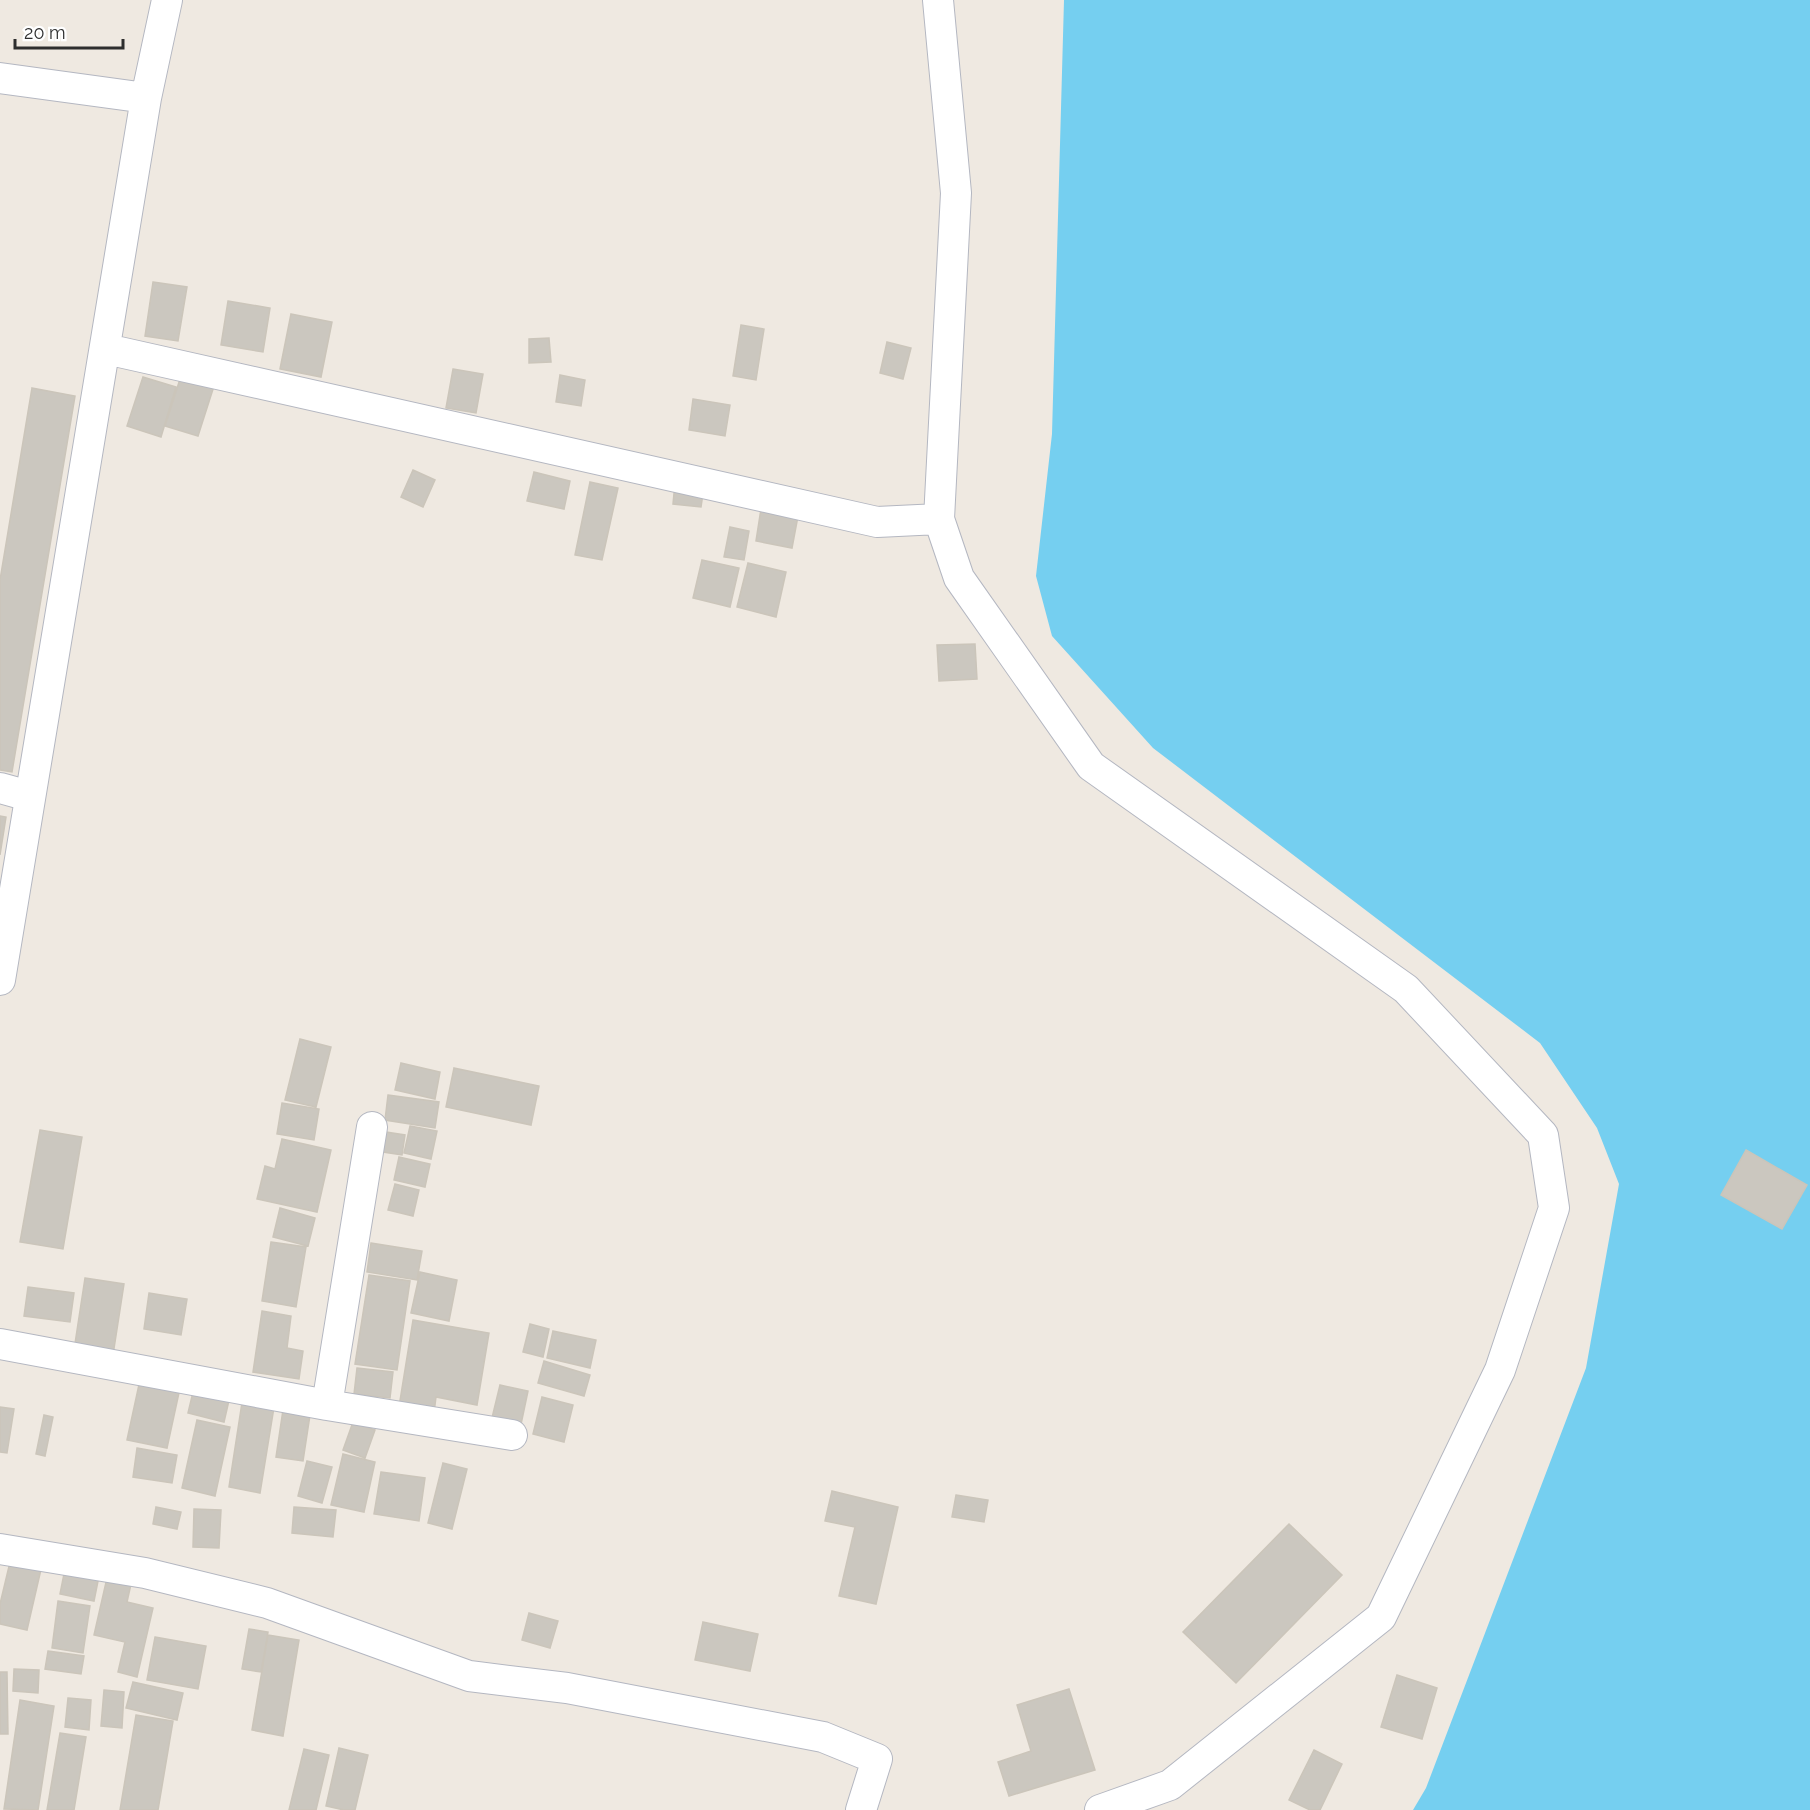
<svg xmlns="http://www.w3.org/2000/svg" width="1810" height="1810" font-family="Raleway,sans-serif">
	<rect width="100%" height="100%" fill="#efe9e1"/>
	<path fill="#75cff0" d="M 1064,0 L 1810,0 L 1810,1810 L 1413,1810 L 1426,1788 L 1586,1368 L 1619,1184 L 1597,1128 L 1540,1043 L 1153,748 L 1052,636 L 1036,576 L 1052,434 Z"/>
	<path fill="#cbc7bf" stroke="#cbc5ba" stroke-width="1.5" d="M 153,282 L 187,287 L 178,341 L 145,336 Z
		M 228,301 L 270,308 L 263,352 L 221,345 Z
		M 291,314 L 332,322 L 321,377 L 280,369 Z
		M 741,325 L 764,329 L 756,380 L 733,376 Z
		M 549,338 L 551,362 L 529,363 L 529,339 Z
		M 887,342 L 911,348 L 903,379 L 880,373 Z
		M 453,369 L 483,374 L 476,413 L 446,408 Z
		M 560,375 L 585,380 L 581,406 L 556,402 Z
		M 181,376 L 214,386 L 198,436 L 165,426 Z
		M 143,377 L 176,387 L 161,437 L 127,426 Z
		M 32,388 L 75,396 L 12,772 L 0,770 L 0,580 Z
		M 693,399 L 730,405 L 725,436 L 689,430 Z
		M 413,470 L 435,480 L 423,507 L 401,497 Z
		M 534,472 L 570,481 L 564,509 L 527,501 Z
		M 590,482 L 618,488 L 602,560 L 575,555 Z
		M 675,483 L 704,487 L 701,507 L 673,504 Z
		M 761,509 L 798,516 L 792,548 L 756,541 Z
		M 730,527 L 749,531 L 744,560 L 724,557 Z
		M 702,560 L 739,568 L 730,607 L 693,598 Z
		M 748,563 L 786,572 L 776,617 L 737,607 Z
		M 975,644 L 977,679 L 939,681 L 937,645 Z
		M 0,816 L 6,817 L 0,855 Z
		M 300,1039 L 331,1047 L 316,1107 L 285,1100 Z
		M 401,1063 L 440,1072 L 435,1099 L 395,1090 Z
		M 454,1068 L 539,1086 L 531,1125 L 446,1107 Z
		M 388,1095 L 439,1102 L 435,1128 L 385,1120 Z
		M 282,1103 L 319,1109 L 314,1140 L 277,1134 Z
		M 410,1126 L 437,1131 L 431,1159 L 404,1153 Z
		M 40,1130 L 82,1137 L 63,1249 L 20,1242 Z
		M 373,1130 L 405,1135 L 402,1155 L 370,1150 Z
		M 282,1139 L 331,1150 L 317,1212 L 257,1199 L 265,1166 L 275,1169 Z
		M 1746,1150 L 1807,1185 L 1782,1229 L 1721,1195 Z
		M 399,1157 L 430,1164 L 425,1187 L 394,1180 Z
		M 395,1184 L 419,1190 L 413,1216 L 388,1210 Z
		M 280,1208 L 315,1218 L 308,1246 L 273,1237 Z
		M 271,1242 L 306,1247 L 296,1307 L 262,1301 Z
		M 371,1243 L 422,1251 L 417,1280 L 367,1272 Z
		M 420,1272 L 457,1280 L 449,1321 L 411,1313 Z
		M 369,1275 L 410,1281 L 397,1370 L 355,1364 Z
		M 85,1278 L 124,1284 L 113,1355 L 74,1350 Z
		M 28,1287 L 74,1293 L 70,1322 L 24,1316 Z
		M 149,1293 L 187,1299 L 181,1335 L 144,1329 Z
		M 262,1311 L 291,1316 L 287,1348 L 303,1351 L 299,1379 L 253,1372 Z
		M 413,1320 L 489,1333 L 477,1405 L 436,1397 L 434,1413 L 399,1407 Z
		M 530,1324 L 549,1329 L 543,1357 L 523,1352 Z
		M 553,1331 L 596,1340 L 590,1368 L 547,1358 Z
		M 544,1361 L 590,1375 L 584,1396 L 538,1383 Z
		M 357,1368 L 393,1372 L 390,1398 L 354,1394 Z
		M 140,1380 L 180,1388 L 167,1448 L 127,1440 Z
		M 500,1385 L 528,1391 L 520,1429 L 491,1422 Z
		M 194,1388 L 230,1396 L 224,1422 L 188,1413 Z
		M 243,1396 L 275,1401 L 260,1493 L 229,1487 Z
		M 542,1397 L 573,1405 L 564,1442 L 533,1434 Z
		M 0,1407 L 14,1409 L 7,1453 L 0,1452 Z
		M 283,1410 L 310,1415 L 303,1461 L 276,1457 Z
		M 44,1415 L 53,1417 L 45,1456 L 36,1454 Z
		M 197,1420 L 230,1427 L 215,1496 L 182,1488 Z
		M 353,1422 L 375,1430 L 365,1458 L 343,1450 Z
		M 137,1448 L 177,1455 L 172,1483 L 133,1477 Z
		M 343,1454 L 375,1462 L 364,1512 L 331,1505 Z
		M 307,1461 L 332,1467 L 322,1503 L 298,1496 Z
		M 443,1463 L 467,1469 L 452,1529 L 428,1523 Z
		M 381,1472 L 425,1478 L 419,1521 L 374,1514 Z
		M 832,1491 L 898,1507 L 876,1604 L 839,1596 L 855,1527 L 825,1521 Z
		M 956,1495 L 988,1500 L 984,1522 L 952,1517 Z
		M 156,1507 L 181,1512 L 177,1529 L 153,1524 Z
		M 294,1507 L 336,1510 L 333,1537 L 292,1533 Z
		M 194,1509 L 221,1510 L 219,1548 L 193,1547 Z
		M 1289,1524 L 1342,1575 L 1236,1683 L 1183,1632 Z
		M 11,1558 L 42,1565 L 27,1630 L 0,1624 L 0,1604 Z
		M 65,1569 L 99,1576 L 94,1601 L 60,1594 Z
		M 107,1578 L 131,1584 L 127,1602 L 153,1608 L 137,1677 L 118,1672 L 125,1642 L 94,1635 Z
		M 58,1601 L 90,1606 L 83,1653 L 52,1648 Z
		M 529,1613 L 558,1621 L 550,1648 L 522,1640 Z
		M 703,1622 L 758,1634 L 750,1671 L 695,1660 Z
		M 249,1629 L 268,1632 L 261,1672 L 242,1669 Z
		M 268,1635 L 299,1640 L 283,1736 L 252,1730 Z
		M 155,1637 L 206,1646 L 198,1689 L 147,1680 Z
		M 48,1651 L 84,1656 L 81,1674 L 45,1669 Z
		M 14,1669 L 39,1670 L 38,1693 L 13,1691 Z
		M 0,1672 L 7,1672 L 8,1734 L 0,1734 Z
		M 1397,1675 L 1437,1688 L 1422,1739 L 1381,1727 Z
		M 133,1682 L 183,1693 L 177,1720 L 126,1708 Z
		M 1069,1689 L 1095,1770 L 1009,1796 L 998,1762 L 1031,1751 L 1017,1705 Z
		M 104,1690 L 124,1692 L 122,1728 L 101,1726 Z
		M 68,1698 L 91,1700 L 89,1730 L 65,1727 Z
		M 20,1700 L 54,1706 L 38,1810 L 4,1809 Z
		M 136,1715 L 173,1721 L 158,1810 L 120,1810 Z
		M 60,1733 L 86,1737 L 74,1810 L 47,1810 Z
		M 339,1748 L 368,1755 L 355,1810 L 344,1810 L 326,1806 Z
		M 304,1749 L 329,1755 L 316,1810 L 289,1810 Z
		M 1314,1750 L 1342,1764 L 1320,1810 L 1310,1810 L 1289,1800 Z"/>
	<g fill="none" stroke-linecap="round" stroke-linejoin="round">
		<defs>
			<path id="minor" d="M 938,0 L 956,193 L 939,519
				M 0,78 L 146,98
				M 106,349 L 877,522 L 939,519 L 959,578 L 1091,766 L 1406,989 L 1543,1135 L 1554,1208 L 1500,1370 L 1381,1617 L 1170,1785 L 1100,1810
				M 0,788 L 29,796
				M 0,980 L 146,98 L 167,0
				M 0,1344 L 327,1405 L 512,1435
				M 327,1405 L 372,1127
				M 0,1549 L 145,1573 L 267,1603 L 469,1676 L 567,1688 L 823,1737 L 877,1759 L 861,1810"/>
		</defs>
		<use href="#minor" stroke="#b4b7c1" stroke-width="32"/>
		<use href="#minor" stroke="#fff" stroke-width="30"/>
	</g>
	<path d="M15 39v9h108v-9" fill="none" stroke="#2e2e2e" stroke-width="3"/>
	<text x="24" y="39" font-size="18" fill="#2e2e2e" stroke="#ffffff" stroke-width="4.5" paint-order="stroke">20 m</text>
</svg>
